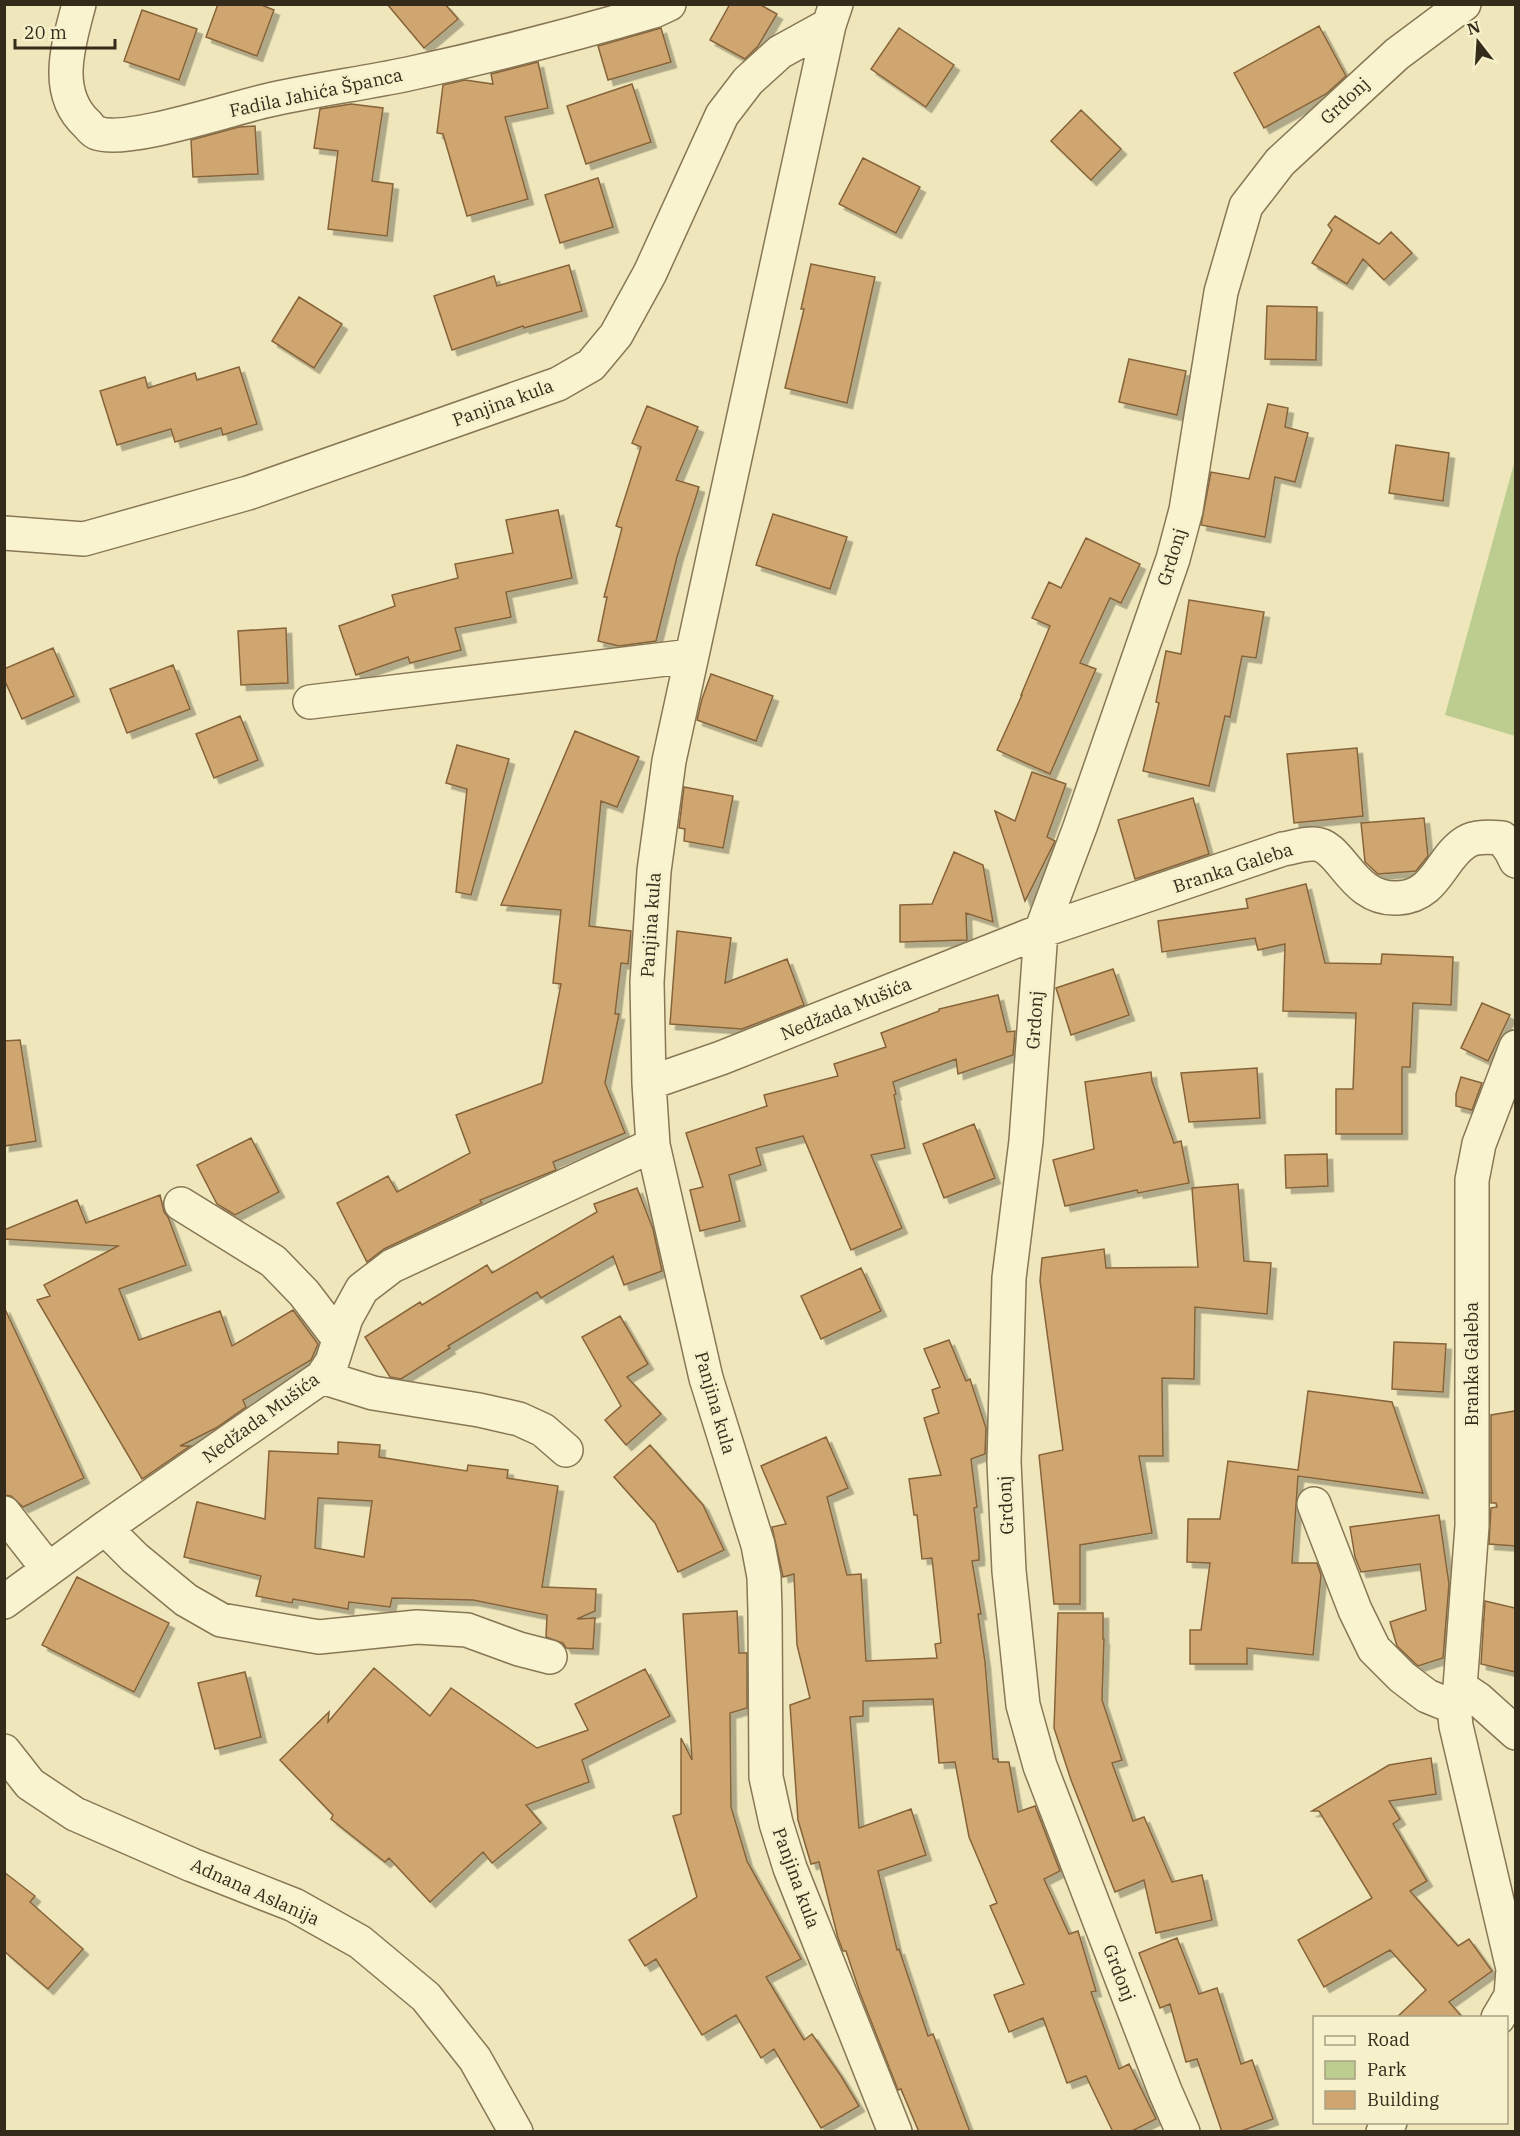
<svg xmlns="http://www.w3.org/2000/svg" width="1520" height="2136" font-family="'IBM Plex Serif',serif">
	<defs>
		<filter id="shadow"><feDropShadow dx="5.5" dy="5.5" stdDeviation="0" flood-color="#0004"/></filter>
	</defs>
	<rect width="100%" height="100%" fill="#efe7bb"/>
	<path fill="#bdcd90" d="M 1515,460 L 1515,736 L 1445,715 Z"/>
	<path fill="#cfa670" stroke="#87643a" stroke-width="1.5" fill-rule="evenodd" filter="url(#shadow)" d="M 218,4 L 259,4 L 274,10 L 257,56 L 206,37 Z
		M 387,4 L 445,4 L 458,19 L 424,48 Z
		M 730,4 L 759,4 L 777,14 L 758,46 L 745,59 L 710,40 Z
		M 142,10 L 197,29 L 179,80 L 124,61 Z
		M 1319,26 L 1346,76 L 1326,94 L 1264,128 L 1234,73 Z
		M 661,28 L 671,62 L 608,80 L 598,46 Z
		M 899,28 L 954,65 L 926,107 L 871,69 Z
		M 538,62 L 548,108 L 505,117 L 528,199 L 467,216 L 443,134 L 437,133 L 443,85 L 465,80 L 493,84 L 491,74 Z
		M 632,84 L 651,142 L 586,164 L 567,106 Z
		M 351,104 L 383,108 L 372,181 L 393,184 L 387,236 L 328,229 L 338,151 L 314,148 L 320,109 Z
		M 1081,110 L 1121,149 L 1091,180 L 1051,141 Z
		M 255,126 L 258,174 L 193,177 L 191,140 L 239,127 Z
		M 863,158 L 920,187 L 896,233 L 839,204 Z
		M 598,178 L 613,227 L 560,243 L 545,195 Z
		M 1335,216 L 1379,244 L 1391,232 L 1412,253 L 1384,280 L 1363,259 L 1347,284 L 1312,263 L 1332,230 L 1328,225 Z
		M 811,264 L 875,277 L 847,403 L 785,388 L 804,309 L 801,309 Z
		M 569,265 L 582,311 L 524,328 L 523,326 L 452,350 L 434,296 L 494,276 L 497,286 Z
		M 299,297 L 342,324 L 314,368 L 272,341 Z
		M 1267,306 L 1317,307 L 1316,360 L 1265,359 Z
		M 1129,359 L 1186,371 L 1177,415 L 1119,402 Z
		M 239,367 L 257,424 L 223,435 L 221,428 L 175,442 L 171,429 L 117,445 L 100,391 L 145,377 L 148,388 L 195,373 L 197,380 Z
		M 1268,404 L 1288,408 L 1285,427 L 1308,433 L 1295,482 L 1275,477 L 1265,537 L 1201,525 L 1211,472 L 1249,479 Z
		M 647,406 L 698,427 L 676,480 L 699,487 L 677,557 L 656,641 L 619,646 L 598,641 L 607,597 L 604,597 L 622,528 L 616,526 L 641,447 L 632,443 Z
		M 1396,445 L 1449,453 L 1443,501 L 1389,493 Z
		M 558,510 L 572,578 L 506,592 L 511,617 L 455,628 L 461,650 L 410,663 L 408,657 L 356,675 L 339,626 L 395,606 L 392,595 L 458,578 L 455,564 L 513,553 L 506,520 Z
		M 773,514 L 847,537 L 830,589 L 756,565 Z
		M 1086,538 L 1140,564 L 1121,603 L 1110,598 L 1080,663 L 1096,669 L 1050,774 L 997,750 L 1022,695 L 1021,695 L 1050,626 L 1032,618 L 1049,582 L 1061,588 Z
		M 1189,600 L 1264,612 L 1256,658 L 1242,656 L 1230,717 L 1225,716 L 1209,786 L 1143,771 L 1159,703 L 1156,702 L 1166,651 L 1181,654 Z
		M 286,628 L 288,683 L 241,685 L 238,631 Z
		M 53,648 L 74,696 L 22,719 L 4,679 L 4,669 Z
		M 173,665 L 190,709 L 127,733 L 110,689 Z
		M 711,674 L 773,696 L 756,741 L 697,720 L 702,699 Z
		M 240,716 L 258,760 L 214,778 L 196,734 Z
		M 575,731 L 639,757 L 617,807 L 601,801 L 589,926 L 631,931 L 628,964 L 621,963 L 615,1014 L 619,1014 L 605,1083 L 625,1133 L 553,1162 L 556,1170 L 480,1200 L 482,1203 L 384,1249 L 367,1262 L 337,1203 L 388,1176 L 397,1192 L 470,1153 L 456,1115 L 542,1083 L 561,984 L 553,983 L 561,910 L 501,905 Z
		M 457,745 L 509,759 L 471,895 L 456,892 L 467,789 L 446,783 Z
		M 1357,748 L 1363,816 L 1294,823 L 1287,754 Z
		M 1032,772 L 1066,784 L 1047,837 L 1055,841 L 1025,901 L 995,811 L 1015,821 Z
		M 684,787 L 733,796 L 723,848 L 684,841 L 685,829 L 679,828 Z
		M 1193,798 L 1209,854 L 1135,879 L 1118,820 Z
		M 1424,818 L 1428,856 L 1416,871 L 1378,874 L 1365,862 L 1361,823 Z
		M 954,852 L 983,865 L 993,922 L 966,913 L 967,940 L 900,942 L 900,905 L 932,904 Z
		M 1306,884 L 1325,963 L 1381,964 L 1382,954 L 1453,957 L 1451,1005 L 1413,1003 L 1410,1067 L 1402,1067 L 1402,1134 L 1336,1134 L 1336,1089 L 1353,1089 L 1356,1013 L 1283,1011 L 1285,944 L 1258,950 L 1255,938 L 1162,952 L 1158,921 L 1248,908 L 1246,899 Z
		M 677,931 L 731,938 L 725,983 L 787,959 L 804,1005 L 742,1029 L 670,1024 Z
		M 1113,969 L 1129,1015 L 1071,1035 L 1056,988 Z
		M 998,995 L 1007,1032 L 1015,1031 L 1013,1055 L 958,1074 L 956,1059 L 893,1082 L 896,1094 L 894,1095 L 905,1148 L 871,1155 L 902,1228 L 851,1250 L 803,1136 L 756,1148 L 761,1165 L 729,1175 L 740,1221 L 700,1231 L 690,1190 L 703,1187 L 686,1133 L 767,1106 L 764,1095 L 838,1076 L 834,1064 L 886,1047 L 881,1033 L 939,1011 L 939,1009 Z
		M 1482,1003 L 1510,1015 L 1488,1061 L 1461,1048 Z
		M 20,1040 L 36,1141 L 4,1146 L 4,1041 Z
		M 1257,1068 L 1260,1118 L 1189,1122 L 1181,1073 Z
		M 1151,1072 L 1152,1081 L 1174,1143 L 1181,1141 L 1189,1183 L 1138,1193 L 1137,1190 L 1065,1206 L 1053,1160 L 1094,1149 L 1085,1082 Z
		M 1461,1077 L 1482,1083 L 1472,1110 L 1456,1106 L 1456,1094 Z
		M 974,1124 L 995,1178 L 944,1198 L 923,1144 Z
		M 251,1138 L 279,1192 L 235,1215 L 217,1204 L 197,1165 Z
		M 1327,1154 L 1328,1186 L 1286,1188 L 1285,1155 Z
		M 1238,1184 L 1244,1261 L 1271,1263 L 1267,1314 L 1195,1307 L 1194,1379 L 1162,1378 L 1163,1456 L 1139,1456 L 1152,1533 L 1080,1545 L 1080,1604 L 1054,1604 L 1039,1455 L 1063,1450 L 1040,1281 L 1042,1258 L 1104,1249 L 1106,1268 L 1198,1267 L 1192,1188 Z
		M 637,1188 L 653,1229 L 662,1271 L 624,1285 L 613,1256 L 541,1298 L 537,1292 L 448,1346 L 450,1348 L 401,1379 L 390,1377 L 365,1337 L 420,1302 L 422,1305 L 487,1265 L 492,1273 L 597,1212 L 594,1204 Z
		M 160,1195 L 164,1212 L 168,1217 L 186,1265 L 119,1289 L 139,1340 L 220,1311 L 232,1346 L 293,1310 L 318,1344 L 311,1360 L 243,1400 L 246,1407 L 216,1428 L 180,1446 L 190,1446 L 142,1479 L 37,1300 L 50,1296 L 44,1285 L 118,1246 L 4,1239 L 4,1230 L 77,1200 L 86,1223 Z
		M 861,1268 L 881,1311 L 821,1339 L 801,1296 Z
		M 4,1307 L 84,1478 L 23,1507 L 11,1496 L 4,1495 Z
		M 620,1316 L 648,1364 L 627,1377 L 661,1414 L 626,1445 L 605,1420 L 621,1406 L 582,1337 Z
		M 949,1340 L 966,1381 L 970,1379 L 986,1428 L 985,1454 L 971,1459 L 977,1507 L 974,1508 L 979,1552 L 979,1560 L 972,1561 L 981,1614 L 978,1614 L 985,1662 L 993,1759 L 998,1759 L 998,1762 L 1009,1762 L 1018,1812 L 1035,1806 L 1060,1871 L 1044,1879 L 1069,1934 L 1078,1931 L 1096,1991 L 1091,1992 L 1119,2069 L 1129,2064 L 1156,2119 L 1130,2132 L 1113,2132 L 1086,2076 L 1067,2083 L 1043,2018 L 1009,2032 L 994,1995 L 1024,1984 L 990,1906 L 997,1903 L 969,1837 L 955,1762 L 939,1763 L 933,1699 L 863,1701 L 863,1716 L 850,1717 L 859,1828 L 911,1809 L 926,1855 L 878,1871 L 897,1950 L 899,1949 L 928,2036 L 933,2034 L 970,2132 L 919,2132 L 901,2089 L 898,2090 L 860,1993 L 846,1951 L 843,1951 L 838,1938 L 819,1862 L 811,1864 L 798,1820 L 790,1705 L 810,1698 L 797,1645 L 794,1574 L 783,1577 L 772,1527 L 786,1524 L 761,1466 L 826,1437 L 848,1488 L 827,1497 L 847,1575 L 861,1574 L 866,1661 L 937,1658 L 935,1644 L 941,1643 L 932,1558 L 922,1559 L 917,1515 L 914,1515 L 909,1479 L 941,1475 L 924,1418 L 939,1413 L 932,1390 L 940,1387 L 924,1349 Z
		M 1394,1342 L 1446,1344 L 1443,1392 L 1392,1389 Z
		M 1308,1391 L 1392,1402 L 1423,1493 L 1298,1476 L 1292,1563 L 1317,1563 L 1321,1575 L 1313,1655 L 1247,1648 L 1247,1664 L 1190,1664 L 1190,1630 L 1201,1630 L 1210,1563 L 1187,1562 L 1188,1519 L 1220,1519 L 1228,1461 L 1298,1470 Z
		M 1515,1411 L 1515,1546 L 1489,1544 L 1491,1508 L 1497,1507 L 1496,1503 L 1491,1503 L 1491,1415 Z
		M 338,1442 L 380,1445 L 379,1457 L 467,1471 L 468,1465 L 508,1470 L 507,1478 L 558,1486 L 542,1587 L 596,1589 L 595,1611 L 577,1619 L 595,1618 L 593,1649 L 566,1648 L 563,1643 L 546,1637 L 547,1615 L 473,1600 L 392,1598 L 390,1607 L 349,1602 L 348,1609 L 293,1599 L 292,1603 L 256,1596 L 261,1576 L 184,1557 L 197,1502 L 265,1519 L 269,1451 L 338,1454 ZM 318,1498 L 372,1501 L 364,1557 L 315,1548 Z
		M 650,1445 L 703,1505 L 724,1550 L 678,1572 L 655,1523 L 614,1477 Z
		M 1439,1515 L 1449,1584 L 1443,1658 L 1418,1666 L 1397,1646 L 1390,1622 L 1426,1610 L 1420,1564 L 1361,1572 L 1355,1557 L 1350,1527 Z
		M 77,1577 L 169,1623 L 134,1692 L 42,1645 Z
		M 1485,1601 L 1515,1608 L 1515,1672 L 1481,1664 Z
		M 737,1611 L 739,1653 L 747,1653 L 747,1708 L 730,1713 L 731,1807 L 747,1861 L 801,1959 L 766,1977 L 804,2040 L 812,2034 L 841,2076 L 859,2106 L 821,2128 L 774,2049 L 761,2058 L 736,2015 L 702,2035 L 656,1959 L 645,1966 L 629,1940 L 697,1897 L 673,1816 L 681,1814 L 681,1738 L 692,1760 L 683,1614 Z
		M 1058,1613 L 1103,1613 L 1103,1639 L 1104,1639 L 1102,1700 L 1122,1760 L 1112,1763 L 1133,1821 L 1144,1817 L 1172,1882 L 1202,1875 L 1212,1920 L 1156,1933 L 1144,1880 L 1115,1892 L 1071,1780 L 1054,1728 Z
		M 374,1668 L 430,1716 L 451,1688 L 537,1748 L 588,1730 L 575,1704 L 645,1669 L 670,1716 L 582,1760 L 589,1782 L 526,1805 L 541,1823 L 492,1863 L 483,1852 L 430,1902 L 389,1858 L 385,1862 L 331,1819 L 333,1815 L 280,1760 L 329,1712 L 328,1722 Z
		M 245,1672 L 261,1737 L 215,1749 L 198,1683 Z
		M 1431,1758 L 1436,1794 L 1389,1801 L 1400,1819 L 1393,1824 L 1427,1881 L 1410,1891 L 1458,1946 L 1469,1939 L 1492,1971 L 1449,2002 L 1463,2018 L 1396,2018 L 1426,1990 L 1390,1950 L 1324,1987 L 1298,1940 L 1372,1898 L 1319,1811 L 1312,1811 L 1389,1765 Z
		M 4,1872 L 35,1896 L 30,1902 L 83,1949 L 48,1989 L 4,1951 Z
		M 1177,1938 L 1199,1994 L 1217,1988 L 1241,2064 L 1252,2060 L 1273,2119 L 1239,2132 L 1222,2132 L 1197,2059 L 1186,2062 L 1170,2004 L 1160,2008 L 1139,1953 Z"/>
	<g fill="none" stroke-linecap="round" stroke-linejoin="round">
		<defs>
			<path id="minor" d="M 79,4 C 69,43 52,92 87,124 C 89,126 93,132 97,133 C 126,144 230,109 265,101 C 312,90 360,84 408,74 C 491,56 572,35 654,11 L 669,4
				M 836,4 L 829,25 L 669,761 L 654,871 L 647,982 L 649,1083 L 653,1145 L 706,1378 L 758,1545 L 764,1577 L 765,1611 L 766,1777 L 776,1823 L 790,1868 L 895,2132
				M 4,533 L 84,539 L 248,493 L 558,384 L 591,365 L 616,335 L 650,273 L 722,115 L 748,81 L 780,52 L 829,25
				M 310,702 L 691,656
				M 1516,1047 L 1479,1144 L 1472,1180 L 1472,1526 L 1460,1687 L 1478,1699 L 1516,1733
				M 649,1083 L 721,1058 L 1041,931 L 1283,849 C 1292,848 1304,843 1314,844 C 1342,844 1351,901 1398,898 C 1437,896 1440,858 1466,842 C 1475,836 1491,837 1502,838 L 1511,851 L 1516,861
				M 181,1204 L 273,1261 L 304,1293 L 339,1339
				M 322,1377 L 373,1393 L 479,1410 L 519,1419 L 543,1430 L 566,1450
				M 1314,1504 L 1355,1610 L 1374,1649 L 1402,1677 L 1427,1696 L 1454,1707
				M 4,1513 L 48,1569
				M 105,1528 L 135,1558 L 186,1600 L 221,1620 L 319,1637 L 417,1627 L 467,1630 L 519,1649 L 550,1657
				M 4,1602 L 105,1528 L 322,1377 L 332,1362 L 346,1318 L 362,1289 L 392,1266 L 653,1145
				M 1460,1687 L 1454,1707 L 1456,1726 L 1513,1969 L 1511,1996 L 1498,2018
				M 4,1751 L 30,1784 L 75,1814 L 192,1865 L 294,1905 L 360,1942 L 426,1997 L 475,2059 L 516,2132
				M 1183,2132 L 1165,2091 L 1040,1766 L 1023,1705 L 1009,1571 L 1004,1462 L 1009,1278 L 1026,1141 L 1041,931 L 1080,827 L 1173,559 L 1186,510 L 1221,292 L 1246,206 L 1280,162 L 1397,54 L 1464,4
				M 1383,2132 L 1390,2122"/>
		</defs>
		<use href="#minor" stroke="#877755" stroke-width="36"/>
		<use href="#minor" stroke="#faf3cf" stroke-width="33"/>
	</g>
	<g text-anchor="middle" stroke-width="6" stroke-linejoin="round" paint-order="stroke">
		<g font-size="18" fill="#352b1a" stroke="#f6f0cb">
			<text transform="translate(316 93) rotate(-12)" y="6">Fadila Jahića Španca</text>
			<text transform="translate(1345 101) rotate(-43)" y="6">Grdonj</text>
			<text transform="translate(503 403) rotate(-20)" y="6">Panjina kula</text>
			<text transform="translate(1172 557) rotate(-73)" y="6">Grdonj</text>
			<text transform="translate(1233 868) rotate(-18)" y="6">Branka Galeba</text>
			<text transform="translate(651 925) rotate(-86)" y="6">Panjina kula</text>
			<text transform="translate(846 1009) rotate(-22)" y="6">Nedžada Mušića</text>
			<text transform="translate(1035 1020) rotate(-86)" y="6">Grdonj</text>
			<text transform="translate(1472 1364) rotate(-90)" y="6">Branka Galeba</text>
			<text transform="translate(715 1403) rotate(74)" y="6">Panjina kula</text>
			<text transform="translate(261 1418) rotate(-36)" y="6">Nedžada Mušića</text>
			<text transform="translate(1006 1505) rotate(-93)" y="6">Grdonj</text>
			<text transform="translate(796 1878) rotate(70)" y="6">Panjina kula</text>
			<text transform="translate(255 1892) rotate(24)" y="6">Adnana Aslanija</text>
			<text transform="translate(1119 1973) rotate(69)" y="6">Grdonj</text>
		</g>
	</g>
	<rect width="1520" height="2136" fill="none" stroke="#352b1a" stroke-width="12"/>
	<rect x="1313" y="2016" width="195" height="108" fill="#f6f0cb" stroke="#a9a184" stroke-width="1.5"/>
	<rect x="1325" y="2036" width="30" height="9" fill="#faf3cf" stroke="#a9a184" stroke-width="1.5"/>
	<text x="1367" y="2046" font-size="18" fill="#352b1a">Road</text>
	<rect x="1325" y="2061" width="30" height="18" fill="#bdcd90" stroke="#a9a184" stroke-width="1.5"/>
	<text x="1367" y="2076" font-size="18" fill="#352b1a">Park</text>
	<rect x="1325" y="2091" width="30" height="18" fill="#cfa670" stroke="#a9a184" stroke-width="1.5"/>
	<text x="1367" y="2106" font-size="18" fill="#352b1a">Building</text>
	<g transform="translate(1478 42) rotate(343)" stroke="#f6f0cb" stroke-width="4.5" paint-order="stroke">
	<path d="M0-4.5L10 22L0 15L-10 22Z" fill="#352b1a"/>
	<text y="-9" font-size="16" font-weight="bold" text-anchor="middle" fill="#352b1a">N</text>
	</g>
	<path d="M15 39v9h100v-9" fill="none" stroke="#352b1a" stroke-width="3"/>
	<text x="24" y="39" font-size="18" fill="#352b1a" stroke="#f6f0cb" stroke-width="4.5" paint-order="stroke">20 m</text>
</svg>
